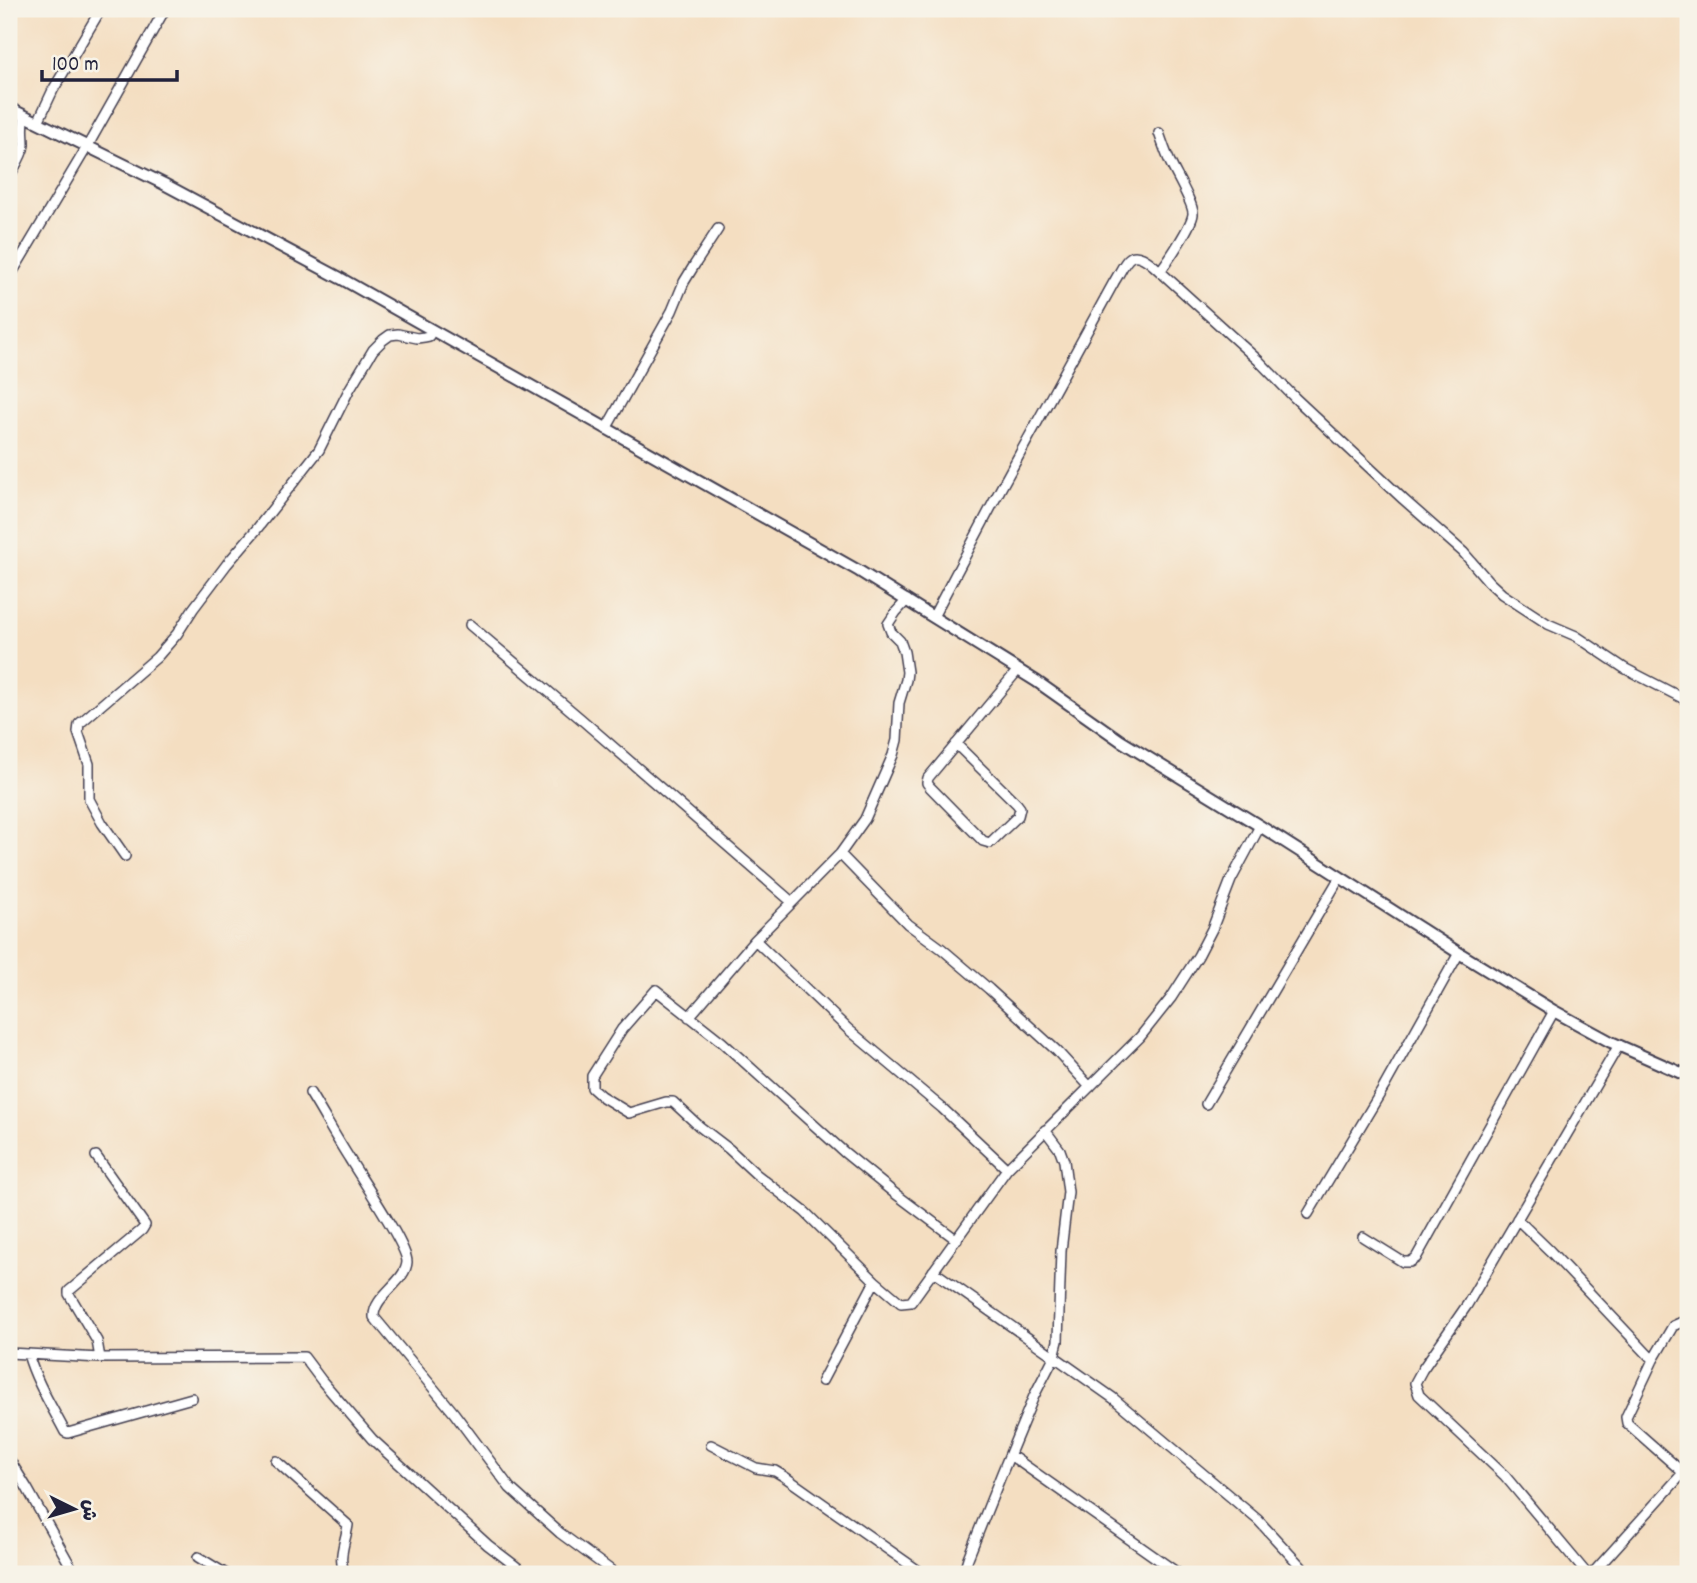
<svg xmlns="http://www.w3.org/2000/svg" width="1697" height="1583" font-family="Dekko,'Playpen Sans Arabic',sans-serif">
	<rect width="100%" height="100%" fill="#f7f3e8"/>
	<filter id="ink" filterUnits="userSpaceOnUse"><feTurbulence type="fractalNoise" baseFrequency=".0143" numOctaves="2"/><feDisplacementMap in="SourceGraphic" scale="14" xChannelSelector="R" yChannelSelector="G"/><feConvolveMatrix kernelMatrix="1 2 1 2 8 2 1 2 1" color-interpolation-filters="sRGB"/></filter>
	<filter id="wash" filterUnits="userSpaceOnUse"><feTurbulence type="fractalNoise" baseFrequency=".00686" numOctaves="4" result="noise"/><feDisplacementMap in="SourceGraphic" scale="28" xChannelSelector="R" yChannelSelector="G"/><feGaussianBlur stdDeviation="1.57" result="paint"/><feColorMatrix in="noise" values="0 0 0 0 0 0 0 0 0 0 0 0 0 0 0 0 0 1.4 0 .05"/><feComposite in="paint" operator="in"/></filter>
	<g filter="url(#wash)">
		<rect width="100%" height="100%" fill="#f4dec1"/>
	</g>
	<g filter="url(#ink)">
		<g fill="none" stroke-linecap="round" stroke-linejoin="round">
			<defs>
				<path id="minor" d="M 38,122 L 53,90 L 101,9
					M 1159,133 C 1163,144 1166,154 1171,164 C 1176,175 1194,205 1193,214 C 1192,225 1168,261 1160,271
					M 9,177 C 14,168 23,155 24,145 C 24,134 22,126 25,116
					M 9,278 L 87,147 L 165,9
					M 606,429 L 672,311 L 684,282 L 695,264 L 718,229
					M 933,617 L 1000,490 L 1114,282 C 1127,261 1129,245 1153,265 L 1259,361 L 1295,398 L 1403,499 L 1463,552 L 1489,582 L 1502,594 L 1548,624 L 1576,636 L 1624,668 L 1688,701
					M 470,625 L 581,719 L 792,902
					M 956,744 L 1017,804 L 1020,808 L 1018,816 L 990,843 L 983,841 L 930,787 L 927,783 L 928,778 L 1018,670
					M 840,854 L 908,924 L 942,949 L 989,989 L 1057,1051 L 1090,1087
					M 125,856 L 102,823 L 89,799 L 89,764 L 78,732 L 79,724 L 157,657 L 177,634 L 193,609 L 227,564 L 256,530 L 319,450 L 349,390 L 373,350 L 383,340 L 390,335 L 398,334 L 417,338 L 424,337 L 429,336 L 432,330
					M 755,940 L 848,1029 L 942,1108 L 1007,1169
					M 689,1017 L 755,940 L 840,854 L 865,819 L 893,755 L 897,740 L 899,703 L 906,680 L 907,672 L 904,652 L 900,641 L 891,632 L 888,624 L 896,612 L 907,600
					M 310,1093 C 323,1114 335,1136 349,1158 C 360,1177 407,1245 407,1262 C 406,1282 373,1296 374,1317 L 454,1413 L 510,1488 L 560,1533 L 616,1574
					M 1206,1104 L 1340,877
					M 96,1156 L 145,1225 L 142,1230 L 69,1291 L 69,1294 L 97,1341 L 100,1358
					M 1308,1214 L 1384,1087 L 1459,953
					M 1517,1219 L 1550,1251 L 1653,1360
					M 1363,1237 L 1403,1262 L 1410,1262 L 1416,1258 L 1554,1011
					M 957,1240 L 893,1192 L 844,1152 L 722,1042 L 656,990 L 622,1029 L 592,1076 L 592,1088 L 601,1096 L 629,1113 L 666,1102 L 673,1102 L 699,1126 L 729,1149 L 756,1174 L 805,1212 L 875,1281 L 901,1303 L 911,1302 L 1007,1169 L 1140,1037 L 1171,998 L 1198,956 L 1212,929 L 1231,880 L 1260,826
					M 933,1271 L 1113,1398 L 1258,1520 L 1308,1574
					M 1688,1324 L 1682,1322 L 1673,1326 L 1653,1360 L 1626,1417 L 1627,1423 L 1688,1477
					M 9,1353 L 100,1358 L 304,1357 L 322,1381 L 372,1439 L 488,1545 L 526,1574
					M 28,1354 C 36,1382 52,1407 65,1432 L 68,1433 L 192,1398
					M 822,1381 L 875,1281
					M 711,1445 L 756,1468 L 775,1471 L 785,1477 L 923,1574
					M 1010,1455 L 1179,1574
					M 9,1459 L 27,1488 L 75,1574
					M 276,1461 L 348,1525 C 346,1541 336,1560 346,1574
					M 198,1557 L 226,1574
					M 963,1574 L 968,1558 L 1002,1473 L 1034,1396 L 1054,1357 L 1058,1341 L 1061,1251 L 1068,1192 L 1064,1161 L 1060,1150 L 1045,1130
					M 1587,1574 L 1505,1476 L 1419,1395 L 1415,1383 L 1422,1370 L 1467,1305 L 1619,1045
					M 1592,1574 L 1683,1473"/>
				<path id="tertiary" d="M 9,108 L 164,184 L 340,278 L 859,571 L 1036,681 L 1121,741 L 1260,826 L 1459,953 L 1554,1011 L 1611,1042 L 1688,1076"/>
			</defs>
			<use href="#minor" stroke="#423e4f" stroke-width="12"/>
			<use href="#tertiary" stroke="#423e4f" stroke-width="14"/>
			<use href="#minor" stroke="#fff" stroke-width="9"/>
			<use href="#tertiary" stroke="#fff" stroke-width="10"/>
		</g>
	</g>
	<rect width="1697" height="1583" fill="none" stroke="#f7f3e8" stroke-width="35"/>
	<g transform="translate(74 1509) rotate(95)" stroke="#f7f3e8" stroke-width="5" paint-order="stroke">
	<path d="M0-5L12 26L0 18L-12 26Z" fill="#22223b"/>
	<text y="-10" font-size="19" font-weight="bold" text-anchor="middle" fill="#22223b">ش</text>
	</g>
	<path d="M42 70v10h135v-10" fill="none" stroke="#22223b" stroke-width="3.5"/>
	<text x="52" y="70" font-size="21" fill="#22223b" stroke="#f7f3e8" stroke-width="5" paint-order="stroke">100 m</text>
</svg>
